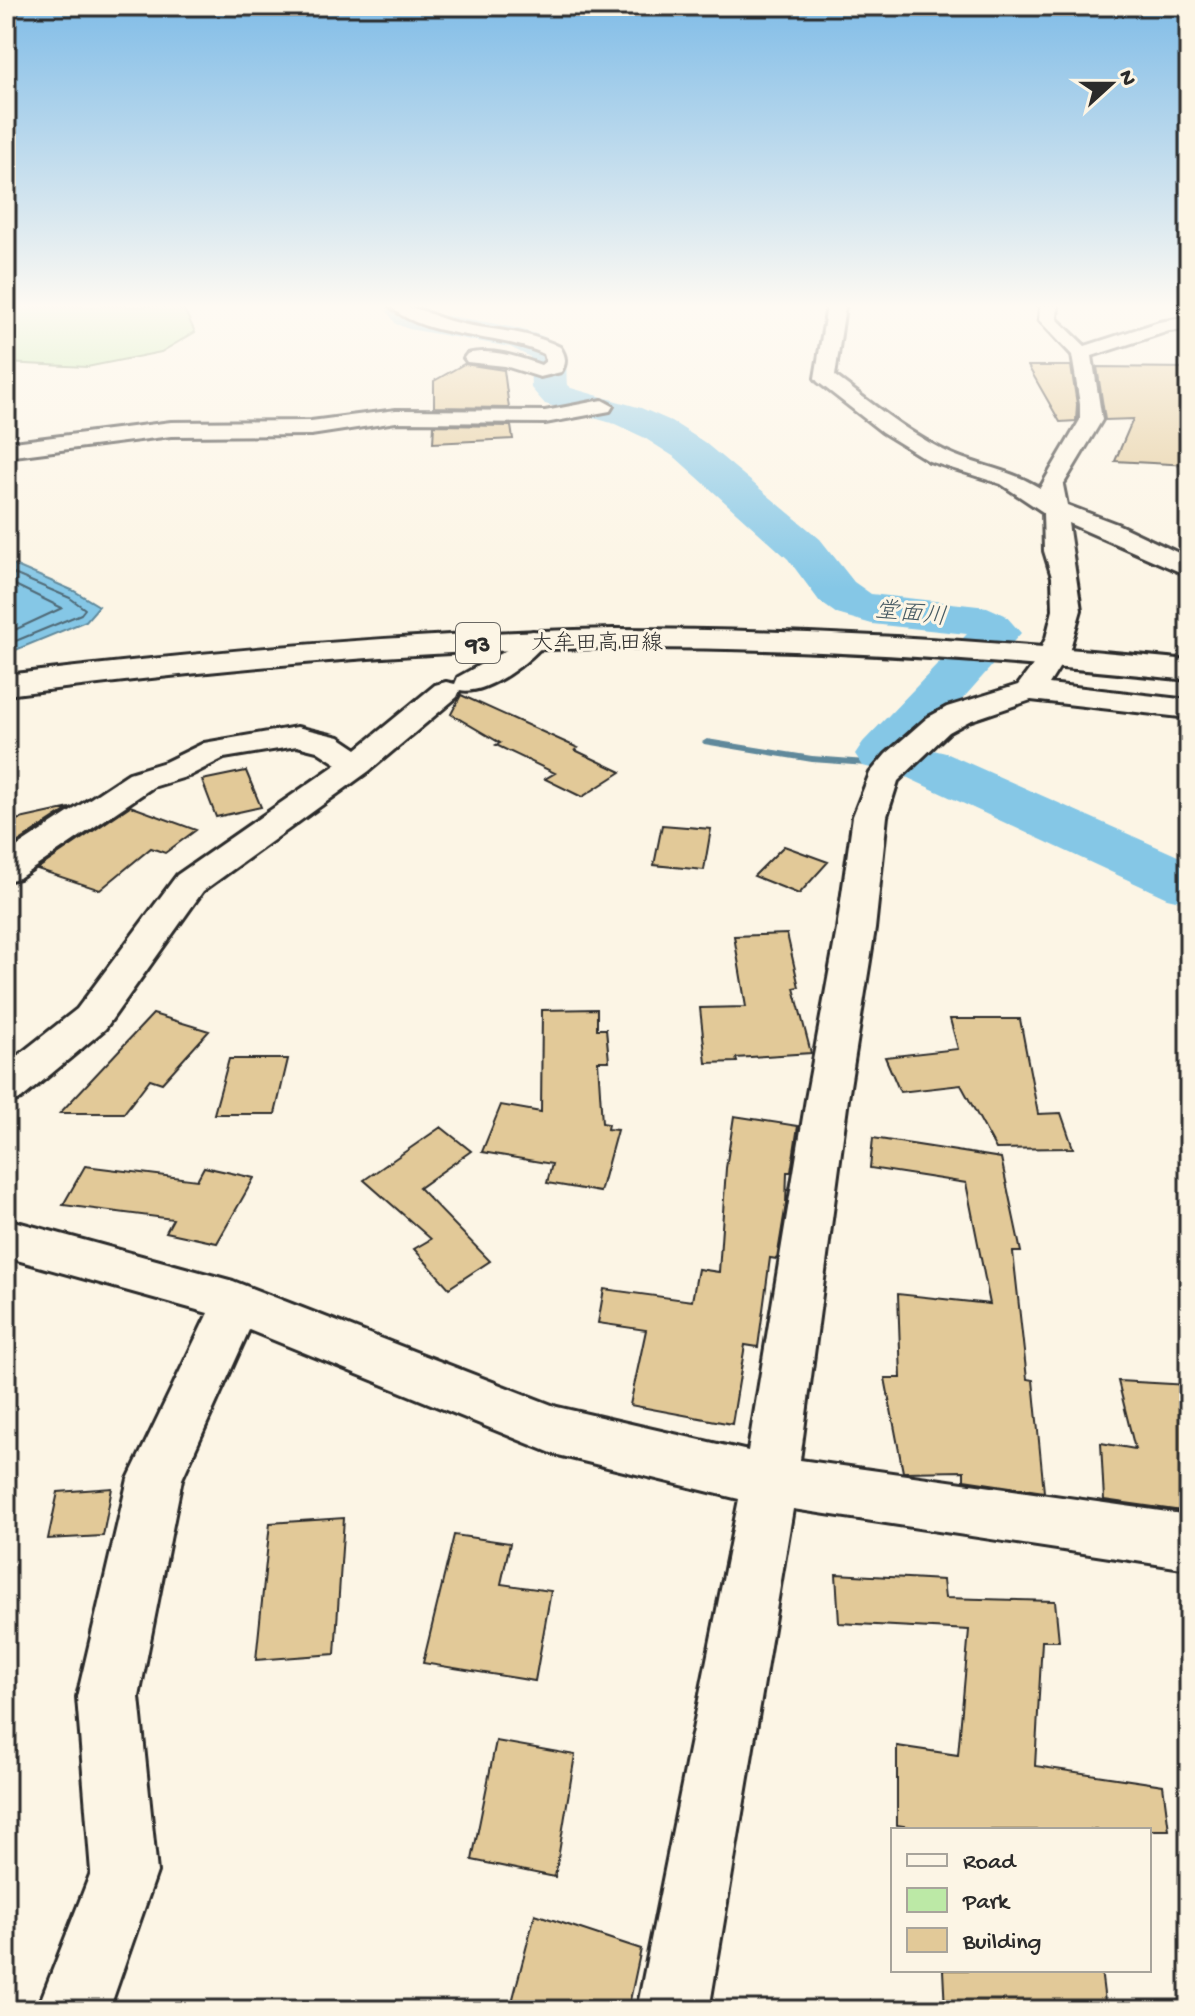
<svg xmlns="http://www.w3.org/2000/svg" width="1195" height="2016" font-family="'Gochi Hand','Klee One',sans-serif">
	<rect width="100%" height="100%" fill="#fcf5e5"/>
	<filter id="ink" filterUnits="userSpaceOnUse"><feTurbulence type="fractalNoise" baseFrequency=".0125" numOctaves="2"/><feDisplacementMap in="SourceGraphic" scale="16" xChannelSelector="R" yChannelSelector="G"/><feConvolveMatrix kernelMatrix="1 2 1 2 8 2 1 2 1" color-interpolation-filters="sRGB"/></filter>
	<g filter="url(#ink)">
		<path fill="#bce9a6" stroke="#748a68" stroke-width="2" d="M 170,306 L 185,311 L 195,332 L 161,352 L 87,367 L 6,363 L 6,307 Z"/>
		<path fill="#85c7e6" stroke="#61899b" stroke-width="2" d="M 14,565 L 74,591 L 99,606 L 86,621 L 6,654 L 6,567 Z"/>
		<g fill="none" stroke-linecap="round" stroke-linejoin="round">
			<path stroke="#4f6976" stroke-width="2" d="M 6,574 L 14,574 L 70,598 L 85,609 L 81,614 L 6,645
				M 6,584 L 13,584 L 62,608 L 6,634"/>
			<path fill="#61899b" fill-rule="evenodd" d="M 707,739 L 812,756 L 866,760 L 876,757 L 883,751 L 888,754 L 882,761 L 867,766 L 812,762 L 704,744 L 702,742 Z"/>
			<path fill="#85c7e6" fill-rule="evenodd" d="M 390,306 L 425,306 L 421,311 L 428,313 C 456,318 544,327 561,348 C 568,356 566,374 567,385 L 571,388 L 641,408 L 671,421 L 704,442 L 820,539 L 854,582 L 871,594 L 987,607 L 1005,615 L 1021,633 L 920,747 L 946,753 L 1189,861 L 1189,903 L 1167,898 L 906,777 L 863,766 L 855,754 L 863,742 L 967,634 L 872,624 L 837,614 L 820,602 L 788,559 L 676,458 L 643,437 L 615,424 L 545,404 L 531,388 L 530,357 L 510,347 L 409,329 L 396,324 L 387,311 Z"/>
		</g>
		<path fill="#e2c998" stroke="#2b2b2b" stroke-width="2" d="M 464,364 L 504,370 L 509,408 L 434,407 L 434,381 Z
			M 1028,366 L 1071,366 L 1077,404 L 1076,421 L 1060,422 Z
			M 1097,367 L 1189,368 L 1189,465 L 1115,461 L 1133,419 L 1105,420 Z
			M 434,425 L 511,426 L 513,439 L 433,443 Z
			M 461,695 L 578,748 L 575,750 L 621,772 L 582,797 L 545,779 L 555,773 L 496,745 L 500,743 L 451,714 Z
			M 246,771 L 261,807 L 216,817 L 202,780 Z
			M 130,806 L 196,830 L 165,853 L 151,848 L 100,890 L 37,869 Z
			M 70,808 L 6,850 L 6,822 Z
			M 662,825 L 711,829 L 704,870 L 654,865 Z
			M 784,846 L 828,862 L 799,894 L 754,876 Z
			M 787,934 L 799,987 L 794,988 L 811,1053 L 736,1058 L 737,1062 L 706,1063 L 700,1008 L 746,1007 L 734,936 Z
			M 597,1009 L 597,1029 L 606,1029 L 609,1061 L 598,1061 L 602,1123 L 608,1124 L 607,1129 L 617,1130 L 600,1192 L 547,1183 L 552,1164 L 482,1152 L 501,1105 L 541,1112 L 542,1010 Z
			M 153,1014 L 209,1031 L 162,1083 L 150,1079 L 124,1113 L 60,1113 Z
			M 950,1019 L 1020,1019 L 1038,1114 L 1061,1113 L 1073,1148 L 996,1149 L 961,1085 L 900,1092 L 885,1057 L 958,1049 Z
			M 229,1059 L 288,1059 L 275,1114 L 214,1114 Z
			M 734,1116 L 798,1126 L 791,1172 L 787,1172 L 786,1204 L 777,1259 L 770,1258 L 758,1347 L 745,1345 L 732,1424 L 630,1405 L 646,1330 L 598,1323 L 604,1289 L 692,1301 L 698,1269 L 719,1272 L 726,1168 Z
			M 441,1127 L 471,1151 L 419,1188 L 490,1261 L 449,1288 L 414,1249 L 431,1239 L 364,1180 Z
			M 873,1138 L 1001,1158 L 1021,1252 L 1013,1252 L 1027,1379 L 1033,1380 L 1044,1492 L 964,1480 L 964,1471 L 903,1472 L 885,1378 L 901,1378 L 898,1294 L 990,1304 L 966,1183 L 870,1168 Z
			M 85,1166 L 197,1180 L 204,1167 L 254,1178 L 217,1243 L 166,1232 L 173,1219 L 63,1205 Z
			M 1118,1381 L 1189,1385 L 1189,1512 L 1104,1500 L 1101,1443 L 1135,1449 Z
			M 112,1488 L 103,1536 L 48,1539 L 58,1492 Z
			M 344,1518 L 335,1654 L 256,1660 L 270,1523 Z
			M 454,1535 L 510,1543 L 501,1584 L 551,1591 L 535,1681 L 423,1663 Z
			M 836,1574 L 943,1580 L 945,1598 L 1055,1601 L 1059,1641 L 1042,1641 L 1035,1766 L 1163,1785 L 1169,1830 L 929,1830 L 897,1825 L 897,1746 L 958,1755 L 969,1630 L 839,1623 Z
			M 496,1741 L 575,1755 L 555,1877 L 472,1860 Z
			M 535,1914 L 641,1949 L 628,2010 L 510,2010 Z
			M 943,1970 L 1101,1970 L 1106,2010 L 945,2010 Z"/>
		<g fill="none" stroke-linecap="round" stroke-linejoin="round">
			<defs>
				<path id="street" d="M 390,306 C 421,306 424,313 450,321 C 489,332 521,328 560,347 C 566,356 567,363 561,372 L 540,377 L 505,366 L 467,362 L 464,358 L 467,354 C 492,348 518,357 541,365 L 546,361 L 544,354 C 501,333 423,339 390,306 Z
					M 827,306 L 845,306 L 835,376 C 870,402 904,430 943,450 C 974,466 1008,468 1040,488 L 1080,420 L 1080,404 L 1072,355 L 1039,320 L 1040,306 L 1058,306 L 1057,319 L 1085,346 L 1159,322 L 1189,317 L 1189,329 L 1169,331 L 1092,356 L 1102,420 L 1063,485 L 1067,505 L 1117,524 L 1189,558 L 1189,576 L 1068,523 L 1081,610 L 1069,652 L 1049,684 L 1189,700 L 1189,718 L 1031,700 L 969,721 L 949,732 L 898,781 L 887,816 L 875,929 L 848,1099 L 800,1460 L 1189,1515 L 1189,1569 L 793,1509 L 709,2010 L 637,2010 L 739,1499 L 554,1454 L 249,1330 L 182,1479 L 139,1697 L 157,1872 L 109,2010 L 37,2010 L 91,1872 L 77,1697 L 128,1479 L 208,1313 L 6,1257 L 6,1219 L 233,1281 L 557,1407 L 748,1451 L 806,1099 L 837,929 L 853,816 L 870,773 L 886,754 L 927,718 L 947,707 L 1018,685 L 1033,665 L 1046,638 L 1053,610 L 1052,577 L 1044,551 L 1043,512 L 1001,484 L 929,461 L 882,432 L 818,382 L 815,378 Z
					M 602,400 L 613,406 L 610,411 L 545,423 L 396,422 L 311,435 L 171,436 L 6,457 L 6,443 L 171,422 L 311,421 L 396,410 L 545,411 Z
					M 533,631 L 543,634 L 547,640 C 533,660 486,696 460,690 L 457,697 L 369,771 L 203,891 L 105,1029 L 21,1099 L 6,1103 L 6,1065 L 77,1009 L 177,875 L 337,764 L 317,751 L 297,746 L 224,758 L 189,776 L 153,787 L 19,878 L 6,881 L 6,854 L 129,773 L 165,762 L 204,743 L 297,727 L 339,737 L 357,749 L 435,685 L 446,682 L 455,684 L 458,677 L 514,646 L 523,634 Z"/>
				<path id="primary" d="M 613,629 C 806,629 997,641 1189,660 L 1189,680 C 998,660 807,647 615,648 C 411,649 208,670 6,695 L 6,675 C 208,651 409,633 613,629 Z"/>
			</defs>
			<use href="#street" stroke="#2b2b2b" stroke-width="6"/>
			<use href="#primary" stroke="#2b2b2b" stroke-width="6"/>
			<use href="#street" fill="#fcf5e5" fill-rule="evenodd"/>
			<use href="#primary" fill="#fcf5e5" fill-rule="evenodd"/>
		</g>
	</g>
	<linearGradient id="sky" x2="0" y2="1"><stop stop-color="#80bce7"/><stop offset="0.52" stop-color="#fefaf3"/><stop offset="1" stop-color="#fefaf3" stop-opacity="0"/></linearGradient>
	<rect width="1195" height="589" fill="url(#sky)"/>
	<g text-anchor="middle" stroke-width="6" stroke-linejoin="round" paint-order="stroke">
		<g font-size="22" fill="#2b2b2b" stroke="#fcf5e5">
			<text x="597" y="649">大牟田高田線</text>
		</g>
		<g font-size="24" font-style="italic" fill="#465a63" stroke="#fcf5e5">
			<text transform="translate(911 612) rotate(6)" y="8">堂面川</text>
		</g>
		<rect fill="#fcf5e5" stroke="#6a6863" stroke-width="2" x="456" y="623" width="44" height="40" rx="6"/>
		<g font-size="24" font-weight="bold" fill="#2b2b2b">
			<text x="478" y="651">93</text>
		</g>
	</g>
	<rect width="1195" height="2016" fill="none" stroke="#fcf5e5" stroke-width="32"/>
	<rect x="16" y="16" width="1163" height="1984" fill="none" stroke="#2b2b2b" stroke-width="3" filter="url(#ink)"/>
	<rect x="891" y="1828" width="260" height="144" fill="#fcf5e5" stroke="#a8a49b" stroke-width="2"/>
	<rect x="907" y="1854" width="40" height="12" fill="#fcf5e5" stroke="#a8a49b" stroke-width="2"/>
	<text x="963" y="1868" font-size="24" fill="#2b2b2b">Road</text>
	<rect x="907" y="1888" width="40" height="24" fill="#bce9a6" stroke="#a8a49b" stroke-width="2"/>
	<text x="963" y="1908" font-size="24" fill="#2b2b2b">Park</text>
	<rect x="907" y="1928" width="40" height="24" fill="#e2c998" stroke="#a8a49b" stroke-width="2"/>
	<text x="963" y="1948" font-size="24" fill="#2b2b2b">Building</text>
	<g transform="translate(1111 84) rotate(69)" stroke="#fcf5e5" stroke-width="6" paint-order="stroke">
	<path d="M0-6L14 30L0 20L-14 30Z" fill="#2b2b2b"/>
	<text y="-12" font-size="22" font-weight="bold" text-anchor="middle" fill="#2b2b2b">N</text>
	</g>
</svg>
